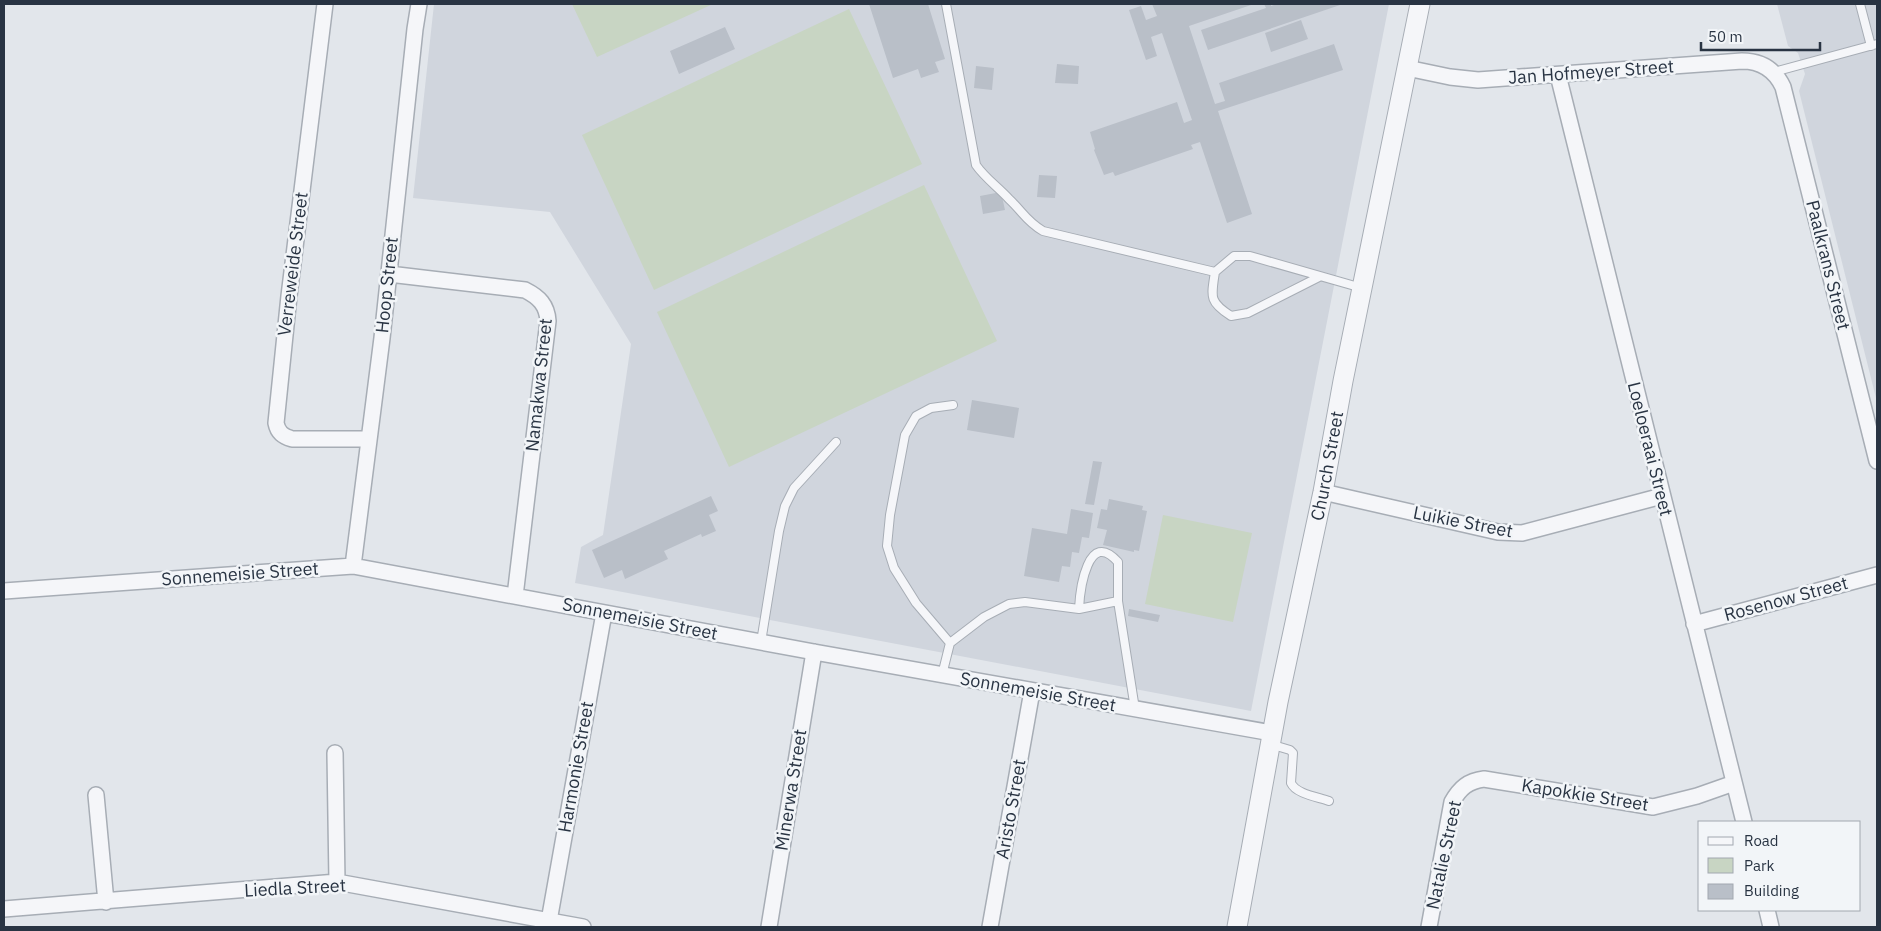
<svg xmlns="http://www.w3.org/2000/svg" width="1881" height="931" font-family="'IBM Plex Sans',sans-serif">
	<rect width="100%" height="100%" fill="#e2e6eb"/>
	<path fill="#d0d5dd" d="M 434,4 L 1389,4 L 1251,711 L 575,583 L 581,547 L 603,535 L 631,344 L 550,212 L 413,198 Z
		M 1777,4 L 1877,4 L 1877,402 L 1799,91 L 1805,74 L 1798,53 L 1788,46 Z"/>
	<path fill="#c8d5c3" d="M 572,4 L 713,4 L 597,57 Z
		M 849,9 L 922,164 L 654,290 L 582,135 Z
		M 924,185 L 997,341 L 729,467 L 657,312 Z
		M 1163,515 L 1252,533 L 1233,622 L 1145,604 Z"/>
	<path fill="#b9bfc8" d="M 869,4 L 928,4 L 945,59 L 935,62 L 939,72 L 921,78 L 918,69 L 893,78 Z
		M 1152,4 L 1254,4 L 1189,26 L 1215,104 L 1225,101 L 1219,83 L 1334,44 L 1343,70 L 1218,111 L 1252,214 L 1227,223 L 1200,142 L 1191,145 L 1193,149 L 1115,176 L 1113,172 L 1104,175 L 1094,150 L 1095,149 L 1090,132 L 1177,102 L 1184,123 L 1192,120 L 1162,33 L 1151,37 L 1157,56 L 1146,60 L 1129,10 L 1141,6 L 1146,20 L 1157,16 Z
		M 1264,4 L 1271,4 L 1271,6 L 1277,4 L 1343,4 L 1208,50 L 1201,30 L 1266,8 Z
		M 1301,20 L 1308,39 L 1271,52 L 1265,33 Z
		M 725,27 L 735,49 L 679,74 L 670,51 Z
		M 1057,64 L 1079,66 L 1078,84 L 1055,83 Z
		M 976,66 L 994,68 L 992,90 L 974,88 Z
		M 1039,175 L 1057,176 L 1055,198 L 1037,197 Z
		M 1001,192 L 1005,210 L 983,214 L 980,196 Z
		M 972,400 L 1019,408 L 1014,438 L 967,430 Z
		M 1093,461 L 1102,462 L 1094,505 L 1085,504 Z
		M 711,496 L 718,511 L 709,515 L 716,531 L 702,537 L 701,534 L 664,551 L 668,559 L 625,579 L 622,570 L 604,578 L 592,550 Z
		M 1109,499 L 1143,506 L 1142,510 L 1147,511 L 1139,551 L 1134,550 L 1134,552 L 1103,545 L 1107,530 L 1097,528 L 1101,509 L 1107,510 Z
		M 1071,509 L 1093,513 L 1089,538 L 1082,537 L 1079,553 L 1072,552 L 1070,567 L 1062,566 L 1059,582 L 1024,576 L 1032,528 L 1067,534 Z
		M 1129,609 L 1160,615 L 1158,622 L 1128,616 Z"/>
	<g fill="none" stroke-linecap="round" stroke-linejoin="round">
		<defs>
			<path id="service" d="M 946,4 L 976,165 C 985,178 998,187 1009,199 C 1023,212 1026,221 1043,231 L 1215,272
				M 1860,4 L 1871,46
				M 1774,72 L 1877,44
				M 1319,277 L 1248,313 L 1231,316 C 1209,302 1211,297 1215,272 L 1234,256 L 1250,256 L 1362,288
				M 1079,609 C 1080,589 1088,528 1118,562 L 1118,601 L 1135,709
				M 761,642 L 779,531 L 785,506 L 794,488 L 836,442
				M 950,643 L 916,603 L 894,568 L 887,546 L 890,515 L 905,435 L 916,416 L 931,408 L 953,405
				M 942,675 L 950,643 L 984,617 L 1009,604 L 1025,602 L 1079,609 L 1118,601
				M 1270,744 L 1290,750 L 1293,753 L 1291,783 C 1296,794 1318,797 1329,801"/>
			<path id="minor" d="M 325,4 L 289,296 L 276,423 C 278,433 283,436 292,439 L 369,439
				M 1407,68 L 1450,77 L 1478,80 L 1742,61 C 1762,61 1775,70 1783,87 L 1877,461
				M 1558,75 L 1744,822
				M 389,274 L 525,290 C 539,297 547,305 548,321 L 515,596
				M 1323,492 L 1498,532 L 1522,533 L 1662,496
				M 353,566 L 382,338 L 415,29 L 419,4
				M 4,591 L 353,566 L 814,652 L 1272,733
				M 1694,624 L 1877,575
				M 335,753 L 337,882
				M 96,795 L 106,902
				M 4,909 L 337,882 L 583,927
				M 1767,910 L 1771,927
				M 549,921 L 604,613
				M 769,927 L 814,652
				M 990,927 L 1032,691
				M 1429,927 L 1452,802 C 1460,788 1468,781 1484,779 L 1653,807 L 1697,796 L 1734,783"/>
			<g id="tertiary">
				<path id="s1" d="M 1237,927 L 1278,702 L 1323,492 L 1343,381 L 1420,4"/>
			</g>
		</defs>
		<use href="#service" stroke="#a7adb5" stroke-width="10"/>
		<use href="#minor" stroke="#a7adb5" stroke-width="18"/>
		<use href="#tertiary" stroke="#a7adb5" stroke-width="21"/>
		<use href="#service" stroke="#f5f6f9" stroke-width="8"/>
		<use href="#minor" stroke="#f5f6f9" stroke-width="15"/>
		<use href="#tertiary" stroke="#f5f6f9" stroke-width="19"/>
	</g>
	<g text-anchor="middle" stroke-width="5" stroke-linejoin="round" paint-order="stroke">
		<g font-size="18" fill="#293443" stroke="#f2f5f8">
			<text transform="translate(1591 72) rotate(-4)" y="6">Jan Hofmeyer Street</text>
			<text transform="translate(293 264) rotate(-83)" y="6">Verreweide Street</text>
			<text transform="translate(1828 265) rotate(76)" y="6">Paalkrans Street</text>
			<text transform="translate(387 285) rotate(-84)" y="6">Hoop Street</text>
			<text transform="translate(539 385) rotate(-84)" y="6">Namakwa Street</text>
			<text transform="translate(1650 449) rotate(76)" y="6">Loeloeraai Street</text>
			<text dy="6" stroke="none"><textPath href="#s1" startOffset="470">Church Street</textPath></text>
			<text transform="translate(1463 522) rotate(11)" y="6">Luikie Street</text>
			<text transform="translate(240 574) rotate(-4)" y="6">Sonnemeisie Street</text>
			<text transform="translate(1786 599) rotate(-15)" y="6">Rosenow Street</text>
			<text transform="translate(640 619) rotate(11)" y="6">Sonnemeisie Street</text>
			<text transform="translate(1038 692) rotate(10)" y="6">Sonnemeisie Street</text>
			<text transform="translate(576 767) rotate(-80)" y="6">Harmonie Street</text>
			<text transform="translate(791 790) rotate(-81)" y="6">Minerwa Street</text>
			<text transform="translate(1585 795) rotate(9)" y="6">Kapokkie Street</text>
			<text transform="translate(1011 809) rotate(-80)" y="6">Aristo Street</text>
			<text transform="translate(1444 855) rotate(-78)" y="6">Natalie Street</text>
			<text transform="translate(295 888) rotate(-3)" y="6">Liedla Street</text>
		</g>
	</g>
	<rect width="1881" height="931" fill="none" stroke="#293443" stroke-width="10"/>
	<rect x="1698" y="821" width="162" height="90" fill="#f2f5f8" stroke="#a2a8b0"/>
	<rect x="1708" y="837" width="25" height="8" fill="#f5f6f9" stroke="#a2a8b0"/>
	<text x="1744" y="846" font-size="15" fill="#293443">Road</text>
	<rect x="1708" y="858" width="25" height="15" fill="#c8d5c3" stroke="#a2a8b0"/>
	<text x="1744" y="871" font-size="15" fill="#293443">Park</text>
	<rect x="1708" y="884" width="25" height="15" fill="#b9bfc8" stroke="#a2a8b0"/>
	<text x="1744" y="896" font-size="15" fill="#293443">Building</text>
	<path d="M1701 42v8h119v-8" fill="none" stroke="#293443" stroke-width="2.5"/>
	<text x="1708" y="42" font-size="15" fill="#293443" stroke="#f2f5f8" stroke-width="4" paint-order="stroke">50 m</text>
</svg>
